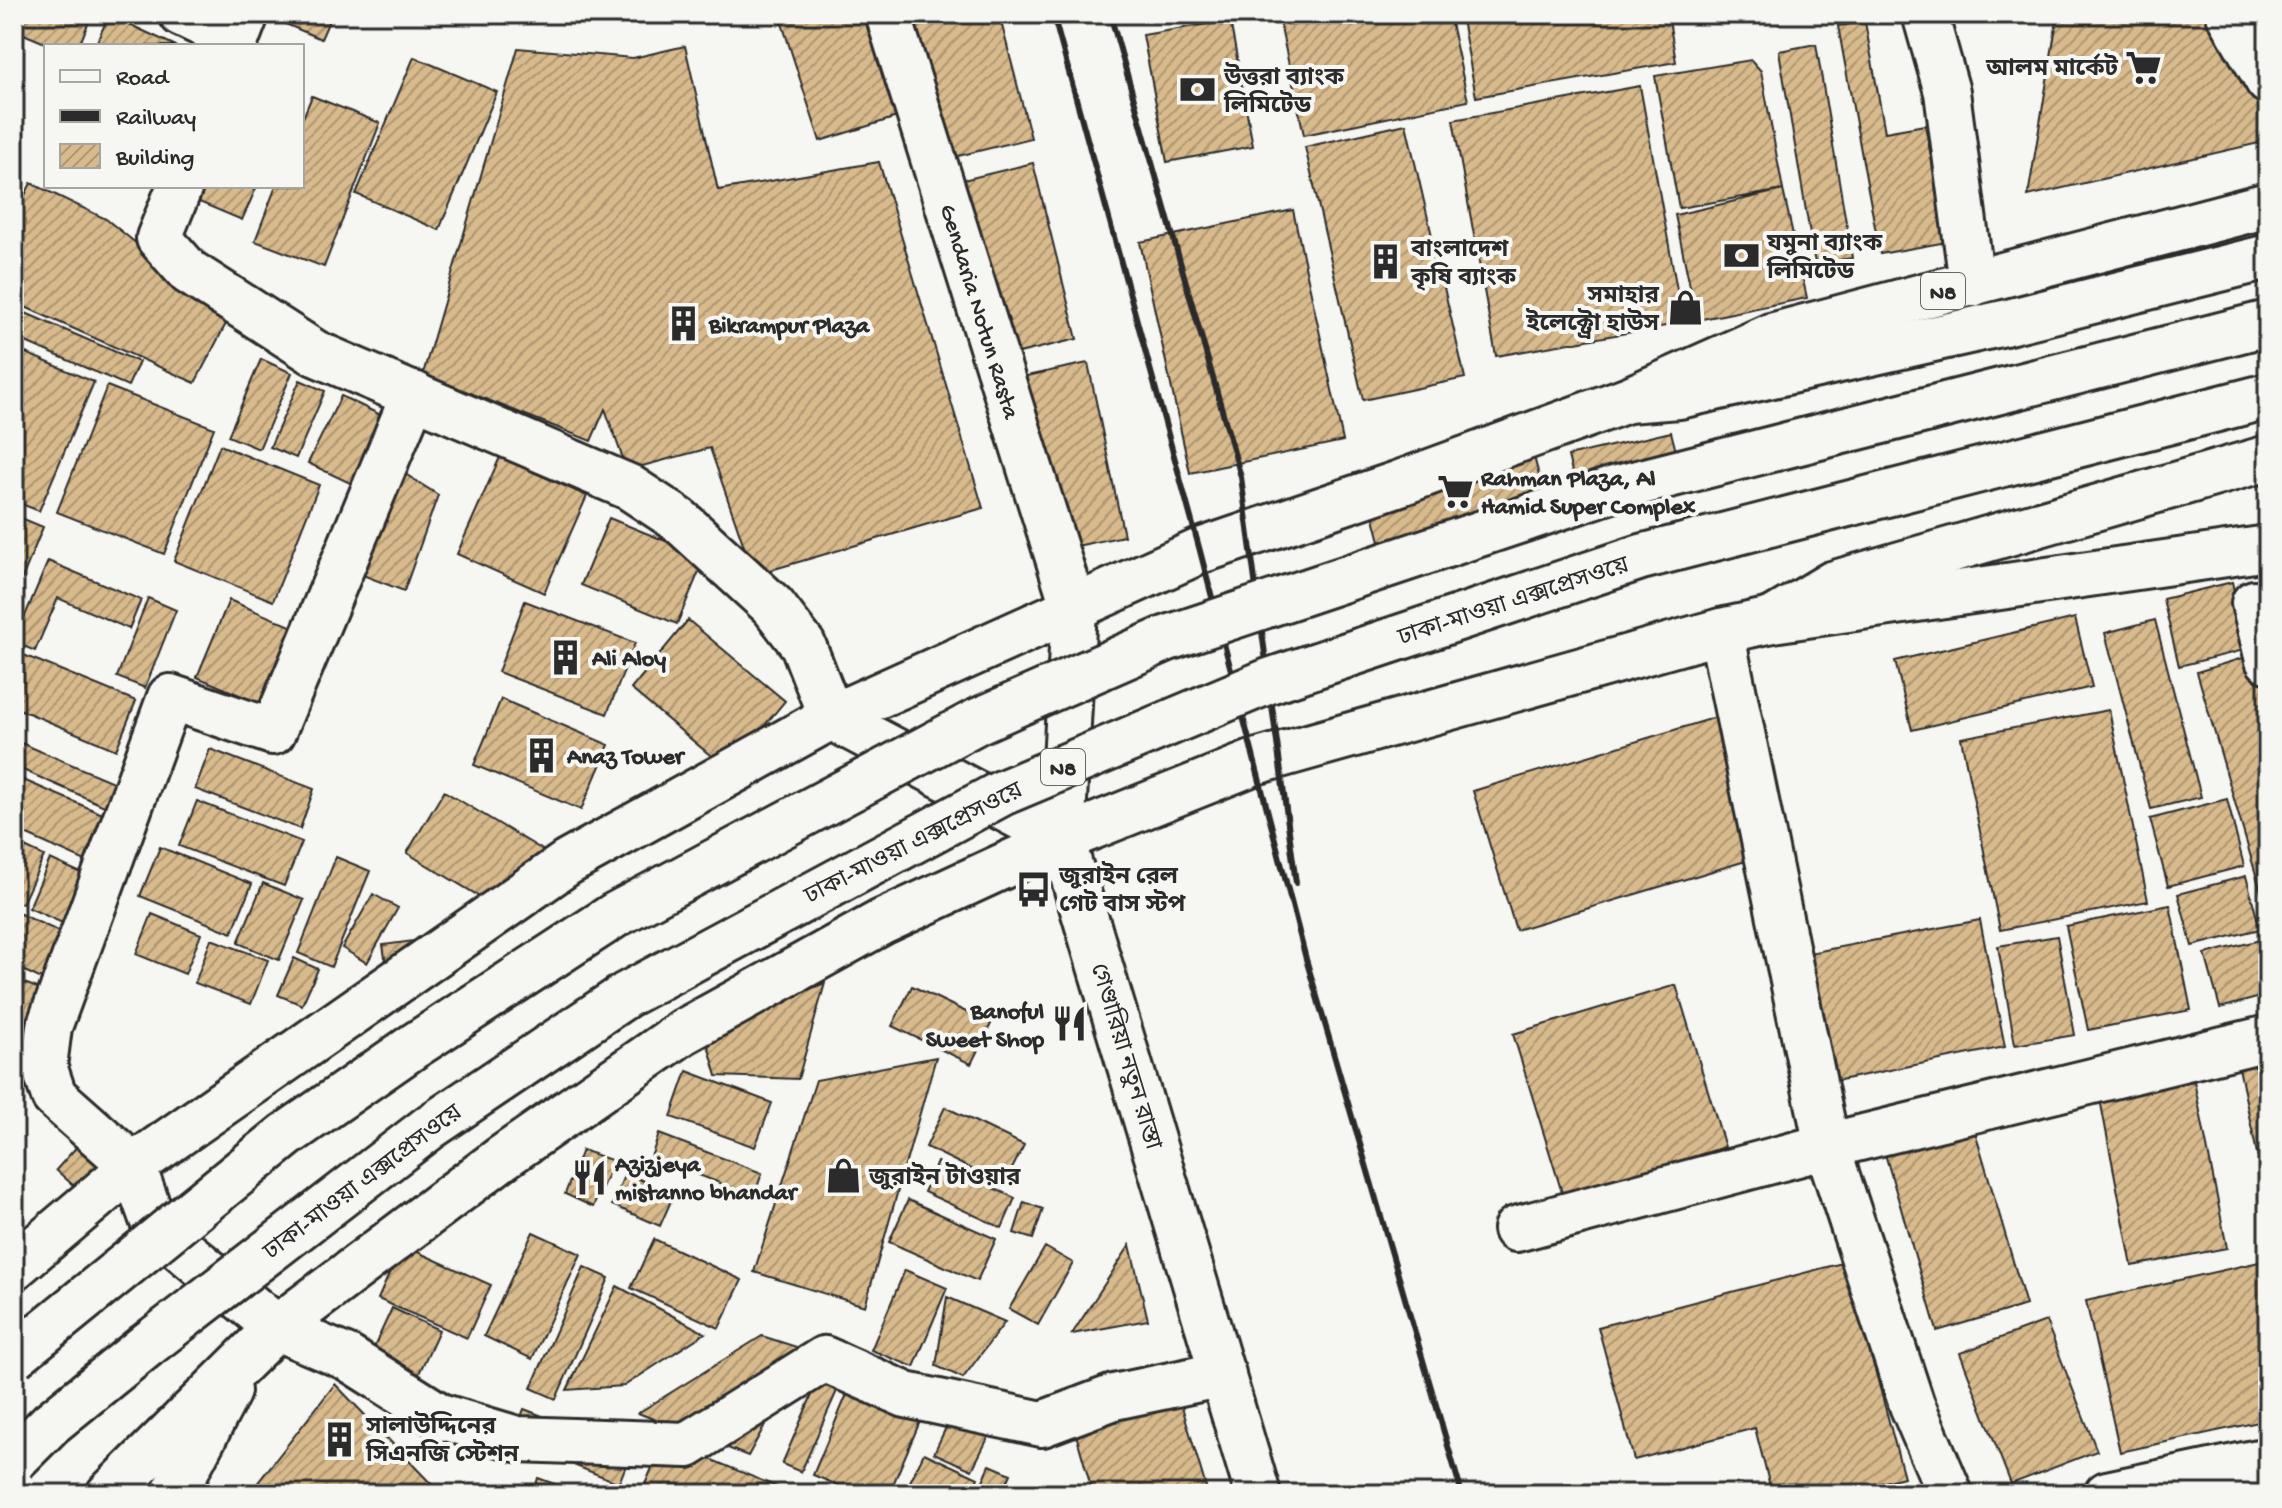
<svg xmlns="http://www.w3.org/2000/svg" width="2282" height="1508" font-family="'Gochi Hand','Noto Sans Bengali',sans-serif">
	<defs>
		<pattern id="building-hatch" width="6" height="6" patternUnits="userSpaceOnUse" patternTransform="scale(2)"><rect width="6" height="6" fill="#d8ba8c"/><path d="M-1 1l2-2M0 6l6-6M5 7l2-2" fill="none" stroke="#af9773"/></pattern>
	</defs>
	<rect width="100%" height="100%" fill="#f6f6f2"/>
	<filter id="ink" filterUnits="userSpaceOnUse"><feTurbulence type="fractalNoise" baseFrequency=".0125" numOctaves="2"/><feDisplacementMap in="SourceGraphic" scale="16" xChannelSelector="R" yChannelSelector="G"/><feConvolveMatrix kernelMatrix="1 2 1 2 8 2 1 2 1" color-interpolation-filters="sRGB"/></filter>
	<g filter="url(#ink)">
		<path fill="url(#building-hatch)" stroke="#2b2b2b" stroke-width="2" d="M 14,14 L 92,14 L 79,46 L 52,46 L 14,30 Z
			M 262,14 L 332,14 L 321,39 Z
			M 779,14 L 864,14 L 897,117 L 820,141 Z
			M 914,14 L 999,14 L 1031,138 L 950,158 Z
			M 1278,14 L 1449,14 L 1468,101 L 1304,135 Z
			M 1461,14 L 1668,14 L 1676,62 L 1476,97 Z
			M 2058,14 L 2211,14 L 2268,120 L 2268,141 L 2028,196 Z
			M 109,15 L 176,46 L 95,46 Z
			M 1230,20 L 1253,146 L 1167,162 L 1143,35 Z
			M 1865,22 L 1885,132 L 1925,125 L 1947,242 L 1880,254 L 1838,26 Z
			M 1816,44 L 1852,258 L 1815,264 L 1779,51 Z
			M 685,46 L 718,190 L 879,162 L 983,508 L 754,575 L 710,448 L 627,470 L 605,409 L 591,441 L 423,374 L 518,48 L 633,58 Z
			M 414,57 L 497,92 L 439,230 L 356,194 Z
			M 1751,60 L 1761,71 L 1783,190 L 1679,208 L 1655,76 Z
			M 1640,86 L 1683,323 L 1496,356 L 1453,120 Z
			M 312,96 L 380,123 L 324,267 L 255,241 L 276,186 L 302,186 L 302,120 Z
			M 1406,124 L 1465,378 L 1363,400 L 1305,147 Z
			M 1033,163 L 1077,339 L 994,359 L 951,183 Z
			M 31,183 L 106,219 L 229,318 L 195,383 L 14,302 L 14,217 Z
			M 189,186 L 257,186 L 242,220 L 185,196 Z
			M 1783,190 L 1807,298 L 1697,320 L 1675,215 Z
			M 1293,210 L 1343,441 L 1190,473 L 1140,242 Z
			M 14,308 L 139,362 L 128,386 L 14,337 Z
			M 14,348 L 94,382 L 39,511 L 14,501 Z
			M 261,359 L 292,373 L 259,449 L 228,436 Z
			M 1088,363 L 1124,536 L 1053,551 L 1017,378 Z
			M 300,380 L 325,391 L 296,458 L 270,447 Z
			M 107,386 L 214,428 L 164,554 L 57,512 Z
			M 341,396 L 385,417 L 352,484 L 308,463 Z
			M 1671,432 L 1685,486 L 1582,511 L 1568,456 Z
			M 1529,437 L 1546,503 L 1381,545 L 1364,479 Z
			M 220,445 L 319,485 L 273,601 L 174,561 Z
			M 500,457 L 587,496 L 544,593 L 457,554 Z
			M 399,470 L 438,495 L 404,591 L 360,574 Z
			M 14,515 L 43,527 L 14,598 Z
			M 609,518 L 705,557 L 677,624 L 581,585 Z
			M 48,561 L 141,600 L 129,629 L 58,598 L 35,651 L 14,642 Z
			M 2232,582 L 2248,649 L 2179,666 L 2163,599 Z
			M 148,598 L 176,610 L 145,688 L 117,677 Z
			M 229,600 L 305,632 L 273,709 L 197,677 Z
			M 525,601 L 635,643 L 607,714 L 498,672 Z
			M 2075,618 L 2092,687 L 1912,730 L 1895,661 Z
			M 688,620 L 785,701 L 728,770 L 631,689 Z
			M 2155,620 L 2201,797 L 2151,809 L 2105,633 Z
			M 14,651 L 136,701 L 116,750 L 14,707 Z
			M 2259,653 L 2268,684 L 2268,916 L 2197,672 Z
			M 501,699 L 609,745 L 581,810 L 474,765 Z
			M 2109,710 L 2148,901 L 2000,930 L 1961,738 Z
			M 1717,717 L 1759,857 L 1516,930 L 1473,791 Z
			M 14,740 L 120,785 L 111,809 L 14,766 Z
			M 210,749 L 314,789 L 300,829 L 195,789 Z
			M 14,776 L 112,818 L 92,864 L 14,829 Z
			M 444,791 L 556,858 L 519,920 L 407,853 Z
			M 2227,799 L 2244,866 L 2168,886 L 2150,819 Z
			M 197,801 L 302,842 L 284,886 L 179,846 Z
			M 14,842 L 44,856 L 22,904 L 14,900 Z
			M 160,847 L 252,884 L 232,933 L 140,896 Z
			M 336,857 L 370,871 L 331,967 L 298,953 Z
			M 50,859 L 92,878 L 69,926 L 29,908 Z
			M 2246,876 L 2260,929 L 2192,946 L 2178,894 Z
			M 263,883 L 304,900 L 279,960 L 238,943 Z
			M 373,894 L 398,908 L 367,963 L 342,948 Z
			M 2170,905 L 2191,1010 L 2088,1030 L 2066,926 Z
			M 14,911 L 71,937 L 50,983 L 14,966 Z
			M 152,914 L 201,934 L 185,974 L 136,954 Z
			M 1980,920 L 2005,1047 L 1825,1083 L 1799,955 Z
			M 2057,936 L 2075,1035 L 2015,1045 L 1998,946 Z
			M 2268,938 L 2268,995 L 2220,1008 L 2205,954 Z
			M 211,939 L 268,960 L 251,1004 L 195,983 Z
			M 413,941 L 421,991 L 391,997 L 383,945 Z
			M 294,958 L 318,969 L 302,1005 L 278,995 Z
			M 14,979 L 53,994 L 35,1042 L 14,1034 Z
			M 825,983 L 798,1079 L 717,1076 L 704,1031 Z
			M 1676,985 L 1725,1147 L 1563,1196 L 1513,1034 Z
			M 912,986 L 991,1024 L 971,1064 L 892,1026 Z
			M 936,1057 L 865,1306 L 754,1272 L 816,1080 Z
			M 2268,1057 L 2268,1206 L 2238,1063 Z
			M 687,1071 L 772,1103 L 755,1147 L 671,1117 Z
			M 14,1081 L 19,1146 L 14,1151 Z
			M 2194,1081 L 2227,1248 L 2132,1266 L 2100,1099 Z
			M 945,1107 L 1024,1145 L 1004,1185 L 926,1147 Z
			M 1974,1128 L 2026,1305 L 1937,1331 L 1885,1154 Z
			M 659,1134 L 762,1173 L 754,1196 L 651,1157 Z
			M 81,1142 L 117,1175 L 92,1202 L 56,1170 Z
			M 582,1150 L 614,1161 L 593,1207 L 565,1194 Z
			M 937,1162 L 1015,1198 L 1002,1228 L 924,1192 Z
			M 625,1173 L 674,1194 L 660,1226 L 612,1205 Z
			M 908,1200 L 996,1239 L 977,1281 L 889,1242 Z
			M 1024,1202 L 1043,1209 L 1033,1239 L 1014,1233 Z
			M 533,1232 L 581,1254 L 532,1359 L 484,1336 Z
			M 654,1239 L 742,1280 L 719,1328 L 631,1288 Z
			M 402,1245 L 491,1285 L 467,1338 L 378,1299 Z
			M 1130,1245 L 1148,1320 L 1072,1334 Z
			M 1045,1247 L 1073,1263 L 1038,1325 L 1009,1309 Z
			M 2268,1260 L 2268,1420 L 2120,1452 L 2086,1301 Z
			M 1846,1262 L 1904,1477 L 1839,1494 L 1772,1494 L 1755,1428 L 1634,1460 L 1598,1327 Z
			M 584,1267 L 609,1278 L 556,1399 L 531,1388 Z
			M 905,1270 L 947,1288 L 914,1367 L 871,1350 Z
			M 617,1286 L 705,1333 L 624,1386 L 567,1390 Z
			M 947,1297 L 1005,1322 L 963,1378 L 936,1366 Z
			M 392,1308 L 439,1330 L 417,1378 L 370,1356 Z
			M 2046,1321 L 2097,1451 L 2011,1484 L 1960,1353 Z
			M 762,1336 L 806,1350 L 748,1456 L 638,1413 Z
			M 828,1358 L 848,1366 L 801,1472 L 782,1464 Z
			M 855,1375 L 927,1405 L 889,1494 L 859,1494 L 813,1475 Z
			M 335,1384 L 441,1494 L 249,1494 Z
			M 1180,1400 L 1208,1494 L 1093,1494 L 1075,1431 Z
			M 957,1404 L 996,1422 L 972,1470 L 934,1453 Z
			M 524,1409 L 632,1450 L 619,1483 L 512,1441 Z
			M 664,1440 L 782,1489 L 780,1494 L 654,1494 L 643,1489 Z
			M 924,1453 L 978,1478 L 971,1494 L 916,1494 L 906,1490 Z
			M 990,1465 L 1011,1474 L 1002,1494 L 977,1494 Z
			M 538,1478 L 582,1494 L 533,1494 Z"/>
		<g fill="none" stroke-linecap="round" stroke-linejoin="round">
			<defs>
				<path id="minor" d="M 1925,14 L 1947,92 L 1972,284
					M 2229,14 L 2268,81
					M 236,40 L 246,14
					M 414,394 L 273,732 L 170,697 L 49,1027 L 44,1066 L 54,1096 L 133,1166 L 155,1227 L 277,1328 L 348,1358 L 440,1416 L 517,1439 L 687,1445 L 824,1359 L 906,1395 L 1042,1424 L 1114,1397 L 1223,1374
					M 2254,603 L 2268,660
					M 1721,631 L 1827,1146 L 1912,1405 L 1950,1494
					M 1516,1229 L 1827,1146 L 2268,1038
					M 2107,1494 L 2268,1460"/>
				<path id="tertiary" d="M 182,14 L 236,40 L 234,46
					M 180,186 L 159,238 L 189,272 L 315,353 L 629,487 L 679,520 L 773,606 L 803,645 L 831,717 L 1062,839"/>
				<path id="secondary" d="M 888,14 L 1074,609"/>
				<path id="primary" d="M 1074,609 L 1062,839 L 1258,1494"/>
				<path id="trunk" d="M 14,1267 L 133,1166 L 567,863 L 831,717 L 1200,551 L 1400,483 L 1627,400 L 1771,336 L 2268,205
					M 109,1494 L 275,1329 L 502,1158 L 683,1032 L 882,922 L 1062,839 L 1255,762 L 1721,631 L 1772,620 L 2268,548
					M 174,1494 L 228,1391"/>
				<path id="motorway" d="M 1627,400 L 1679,396 L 2004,323 L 2268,257
					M 1772,620 L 1832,584 L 2268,458"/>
			</defs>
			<use href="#minor" stroke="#2b2b2b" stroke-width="50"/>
			<use href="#tertiary" stroke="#2b2b2b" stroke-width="50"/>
			<use href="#secondary" stroke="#2b2b2b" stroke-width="50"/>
			<use href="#primary" stroke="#2b2b2b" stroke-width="50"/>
			<use href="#trunk" stroke="#2b2b2b" stroke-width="50"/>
			<use href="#motorway" stroke="#2b2b2b" stroke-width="50"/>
			<use href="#minor" stroke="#f6f6f2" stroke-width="44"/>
			<use href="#tertiary" stroke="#f6f6f2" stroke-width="44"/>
			<use href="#secondary" stroke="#f6f6f2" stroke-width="44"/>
			<use href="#primary" stroke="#f6f6f2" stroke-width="44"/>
			<use href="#trunk" stroke="#f6f6f2" stroke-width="44"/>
			<use href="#motorway" stroke="#f6f6f2" stroke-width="44"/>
			<path stroke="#2b2b2b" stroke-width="6" d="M 1053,14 L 1200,551 L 1306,959 L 1462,1494
				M 1110,14 L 1241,477 L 1296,883"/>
			<defs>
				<path id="motorway-bridge" d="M 14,1356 L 286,1135 L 414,1046 L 615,915 L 978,721 L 1165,639 L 1614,489 L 2268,323
					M 14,1460 L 51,1423 L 147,1345 L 430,1127 L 626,995 L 1002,793 L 1269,681 L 1641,557 L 2268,396"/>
			</defs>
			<use href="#motorway-bridge" stroke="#2b2b2b" stroke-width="50" stroke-linecap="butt"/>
			<use href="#motorway-bridge" stroke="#f6f6f2" stroke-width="44"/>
		</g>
	</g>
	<defs>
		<symbol id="supermarket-bare" viewBox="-9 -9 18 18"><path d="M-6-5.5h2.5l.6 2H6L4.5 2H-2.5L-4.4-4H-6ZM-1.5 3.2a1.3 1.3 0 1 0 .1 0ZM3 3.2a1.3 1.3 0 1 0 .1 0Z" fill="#2b2b2b" stroke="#f6f6f2" stroke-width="2.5" paint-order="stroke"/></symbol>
		<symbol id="bank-bare" viewBox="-9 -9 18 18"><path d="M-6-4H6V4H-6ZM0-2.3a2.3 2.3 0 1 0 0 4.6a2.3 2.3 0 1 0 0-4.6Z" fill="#2b2b2b" stroke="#f6f6f2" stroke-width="2.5" paint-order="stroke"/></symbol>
		<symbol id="building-bare" viewBox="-9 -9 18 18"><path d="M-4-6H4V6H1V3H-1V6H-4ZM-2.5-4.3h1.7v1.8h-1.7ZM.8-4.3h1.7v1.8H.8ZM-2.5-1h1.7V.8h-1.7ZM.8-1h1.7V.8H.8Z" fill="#2b2b2b" stroke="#f6f6f2" stroke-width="2.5" paint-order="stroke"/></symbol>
		<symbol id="shop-bare" viewBox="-9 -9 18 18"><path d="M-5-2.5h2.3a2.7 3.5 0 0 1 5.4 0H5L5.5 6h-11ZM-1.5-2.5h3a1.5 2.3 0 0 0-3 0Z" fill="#2b2b2b" stroke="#f6f6f2" stroke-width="2.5" paint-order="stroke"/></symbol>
		<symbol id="bus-bare" viewBox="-9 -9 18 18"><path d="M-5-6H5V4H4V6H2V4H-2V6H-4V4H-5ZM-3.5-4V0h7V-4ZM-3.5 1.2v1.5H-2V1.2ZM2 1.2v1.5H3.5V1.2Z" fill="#2b2b2b" stroke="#f6f6f2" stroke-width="2.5" paint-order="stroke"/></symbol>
		<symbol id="restaurant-bare" viewBox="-9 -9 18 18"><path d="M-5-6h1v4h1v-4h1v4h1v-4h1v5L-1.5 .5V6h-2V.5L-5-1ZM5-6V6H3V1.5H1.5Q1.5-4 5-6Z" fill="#2b2b2b" stroke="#f6f6f2" stroke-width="2.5" paint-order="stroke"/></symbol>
	</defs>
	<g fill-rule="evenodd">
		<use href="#supermarket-bare" x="2118" y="42" width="51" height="51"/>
		<use href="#bank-bare" x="1172" y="64" width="51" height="51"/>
		<use href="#bank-bare" x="1716" y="230" width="51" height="51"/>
		<use href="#building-bare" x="1360" y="236" width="51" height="51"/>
		<use href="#shop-bare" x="1660" y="282" width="51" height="51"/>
		<use href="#building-bare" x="658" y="298" width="51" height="51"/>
		<use href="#supermarket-bare" x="1430" y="466" width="51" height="51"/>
		<use href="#building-bare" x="540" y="632" width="51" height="51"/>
		<use href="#building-bare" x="516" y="730" width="51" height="51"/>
		<use href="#bus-bare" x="1008" y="864" width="51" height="51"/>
		<use href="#restaurant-bare" x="1044" y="998" width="51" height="51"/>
		<use href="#shop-bare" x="818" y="1150" width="51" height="51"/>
		<use href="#restaurant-bare" x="564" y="1152" width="51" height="51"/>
		<use href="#building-bare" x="314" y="1414" width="51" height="51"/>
	</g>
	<g text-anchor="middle" stroke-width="8" stroke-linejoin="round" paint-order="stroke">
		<g fill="#f6f6f2" stroke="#686867" stroke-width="2">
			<rect x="1921" y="273" width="44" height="36" rx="6"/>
			<rect x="1041" y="749" width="44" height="36" rx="6"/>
		</g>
		<g font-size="22" font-weight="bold" fill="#2b2b2b">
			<text x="1943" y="299">N8</text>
			<text x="1063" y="775">N8</text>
		</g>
		<g font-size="24" font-weight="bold" fill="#2b2b2b" stroke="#f6f6f2" text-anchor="start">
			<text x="2118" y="75" text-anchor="end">আলম মার্কেট</text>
			<text x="1224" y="84">উত্তরা ব্যাংক<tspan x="1224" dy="28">লিমিটেড</tspan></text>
			<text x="1767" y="250">যমুনা ব্যাংক<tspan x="1767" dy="28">লিমিটেড</tspan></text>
			<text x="1411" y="256">বাংলাদেশ<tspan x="1411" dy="28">কৃষি ব্যাংক</tspan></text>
			<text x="1659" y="302" text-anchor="end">সমাহার<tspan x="1659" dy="28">ইলেক্ট্রো হাউস</tspan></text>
			<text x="709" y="332">Bikrampur Plaza</text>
			<text x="1481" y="485">Rahman Plaza, Al<tspan x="1481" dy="28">Hamid Super Complex</tspan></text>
			<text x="592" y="665">Ali Aloy</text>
			<text x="567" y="763">Anaz Tower</text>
			<text x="1059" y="883">জুরাইন রেল<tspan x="1059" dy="28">গেট বাস স্টপ</tspan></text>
			<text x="1044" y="1018" text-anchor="end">Banoful<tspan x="1044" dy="28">Sweet Shop</tspan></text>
			<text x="615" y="1171">Azizjeya<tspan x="615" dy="28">mistanno bhandar</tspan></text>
			<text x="869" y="1184">জুরাইন টাওয়ার</text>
			<text x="366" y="1433">সালাউদ্দিনের<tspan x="366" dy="28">সিএনজি স্টেশন</tspan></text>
		</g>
		<g font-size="24" fill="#2b2b2b" stroke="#f6f6f2">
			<text transform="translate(981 311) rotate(73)" y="8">Gendaria Notun Rasta</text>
			<text transform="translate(1513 600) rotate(-18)" y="8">ঢাকা-মাওয়া এক্সপ্রেসওয়ে</text>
			<text transform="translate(913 842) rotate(-27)" y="8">ঢাকা-মাওয়া এক্সপ্রেসওয়ে</text>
			<text transform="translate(1127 1056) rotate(73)" y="8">গেণ্ডারিয়া নতুন রাস্তা</text>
			<text transform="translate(362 1181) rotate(-37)" y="8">ঢাকা-মাওয়া এক্সপ্রেসওয়ে</text>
		</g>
	</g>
	<rect width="2282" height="1508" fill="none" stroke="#f6f6f2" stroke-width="48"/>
	<rect x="24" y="24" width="2234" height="1460" fill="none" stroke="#2b2b2b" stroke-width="3" filter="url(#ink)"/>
	<rect x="44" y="44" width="260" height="144" fill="#f6f6f2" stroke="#a5a5a2" stroke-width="2"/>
	<rect x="60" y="70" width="40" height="12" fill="#f6f6f2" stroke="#a5a5a2" stroke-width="2"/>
	<text x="116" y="84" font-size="24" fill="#2b2b2b">Road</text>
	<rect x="60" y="110" width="40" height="12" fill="#2b2b2b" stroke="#a5a5a2" stroke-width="2"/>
	<text x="116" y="124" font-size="24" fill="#2b2b2b">Railway</text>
	<rect x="60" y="144" width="40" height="24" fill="url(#building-hatch)" stroke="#a5a5a2" stroke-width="2"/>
	<text x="116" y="164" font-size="24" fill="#2b2b2b">Building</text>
</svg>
